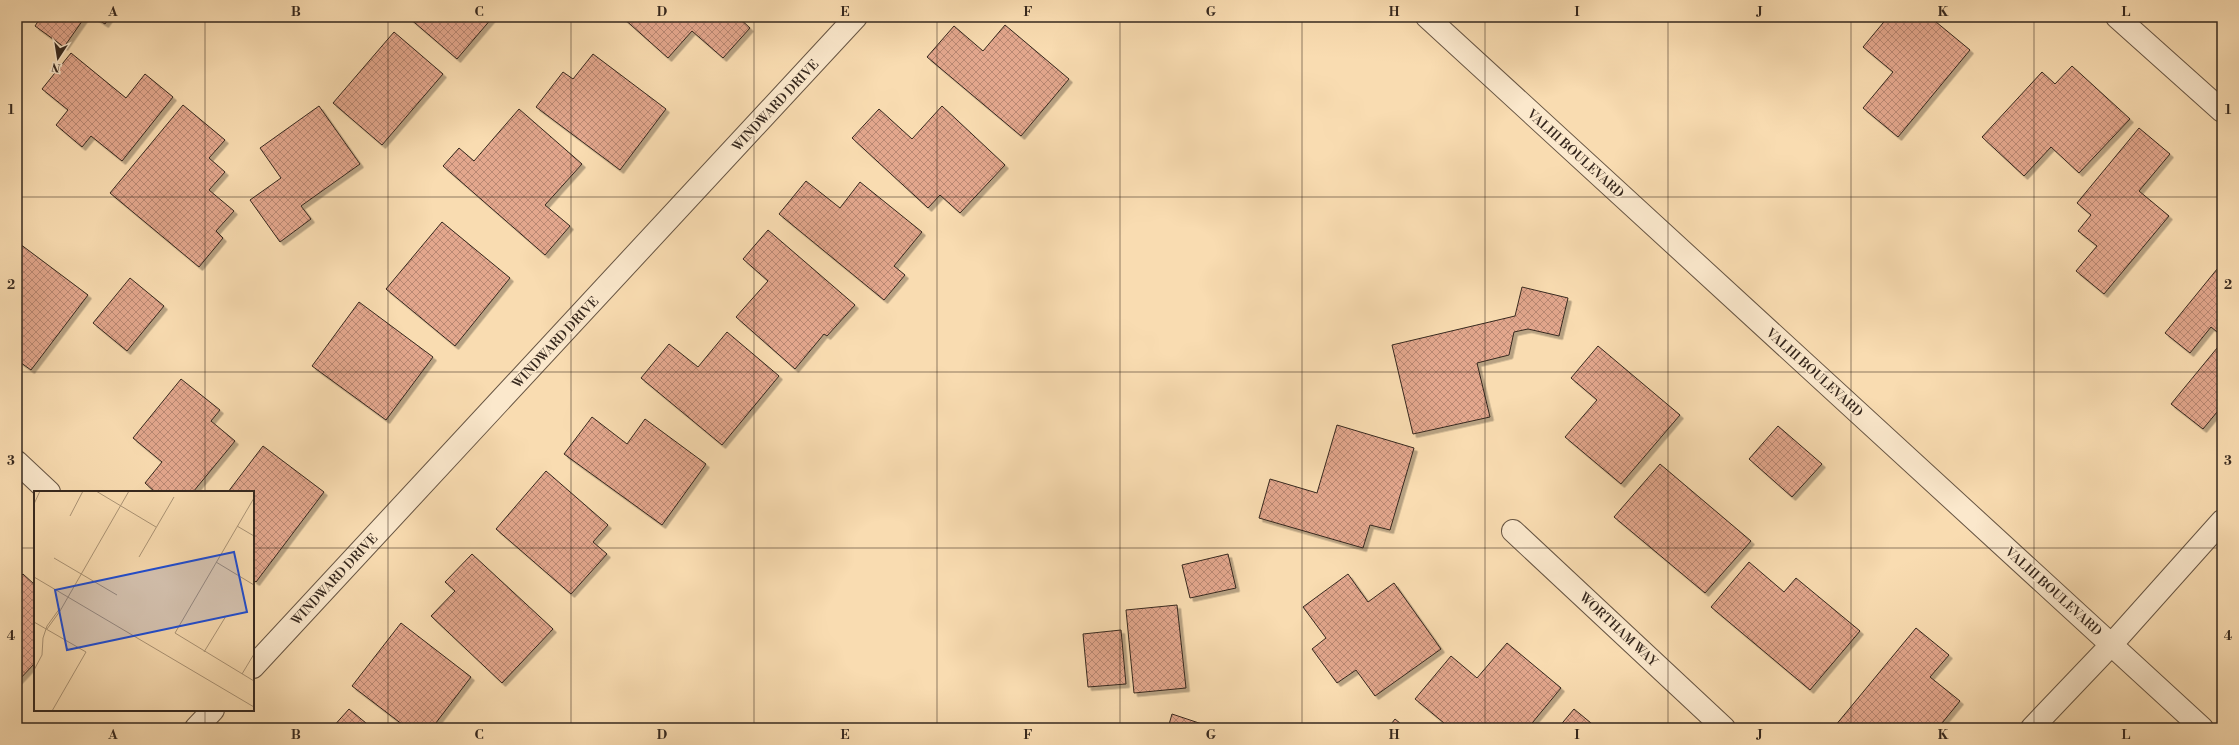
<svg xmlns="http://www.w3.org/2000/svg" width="2239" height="745" font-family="'Libre Bodoni',serif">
	<defs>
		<pattern id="building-cross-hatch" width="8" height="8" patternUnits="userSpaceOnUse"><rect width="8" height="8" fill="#e3a78d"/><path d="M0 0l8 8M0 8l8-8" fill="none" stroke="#b98873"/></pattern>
		<filter id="shadow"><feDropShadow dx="3.5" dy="3.5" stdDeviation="0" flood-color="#0004"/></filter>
	</defs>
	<rect width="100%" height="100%" fill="#f9dcb1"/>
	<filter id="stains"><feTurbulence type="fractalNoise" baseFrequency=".005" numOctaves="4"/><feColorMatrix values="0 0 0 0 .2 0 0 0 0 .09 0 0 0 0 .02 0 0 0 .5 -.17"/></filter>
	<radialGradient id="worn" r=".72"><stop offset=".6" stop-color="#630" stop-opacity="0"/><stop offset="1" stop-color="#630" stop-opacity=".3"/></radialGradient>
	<path fill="url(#building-cross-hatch)" stroke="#36281e" filter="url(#shadow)" d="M 41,17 L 85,17 L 64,47 L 35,26 Z
		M 94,17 L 110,17 L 105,24 Z
		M 408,17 L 491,17 L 492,18 L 457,59 Z
		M 622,17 L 738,17 L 750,28 L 723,58 L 692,31 L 668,58 Z
		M 1888,17 L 1930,17 L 1970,50 L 1898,137 L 1863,108 L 1893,72 L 1863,47 Z
		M 1005,25 L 1069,79 L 1021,136 L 927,57 L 954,26 L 983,51 Z
		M 394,32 L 443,74 L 382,145 L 333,103 Z
		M 71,53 L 126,98 L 145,74 L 173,97 L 122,161 L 91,136 L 82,147 L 56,125 L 68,110 L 42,89 Z
		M 593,54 L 666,109 L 620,170 L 536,107 L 563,72 L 573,79 Z
		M 2072,66 L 2130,119 L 2079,173 L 2051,147 L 2024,176 L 1982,137 L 2042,72 L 2055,84 Z
		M 183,105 L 225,140 L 209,158 L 225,172 L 209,190 L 234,211 L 216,231 L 223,238 L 199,267 L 110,193 Z
		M 319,106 L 360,164 L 301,206 L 311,219 L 280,242 L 250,200 L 281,178 L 260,148 Z
		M 942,106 L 1005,165 L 960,213 L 940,195 L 928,208 L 852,138 L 879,109 L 912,139 Z
		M 519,109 L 582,164 L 545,205 L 570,226 L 545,255 L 443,166 L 459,148 L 474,161 Z
		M 2139,128 L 2170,154 L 2139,191 L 2169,216 L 2104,294 L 2076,271 L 2097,246 L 2078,231 L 2091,215 L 2077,203 Z
		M 806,181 L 840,208 L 860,182 L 922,232 L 894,266 L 905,275 L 884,300 L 779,214 Z
		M 442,222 L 510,278 L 455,346 L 386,289 Z
		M 768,230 L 855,305 L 827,336 L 824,334 L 795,369 L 736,317 L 768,281 L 743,259 Z
		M 20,244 L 88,295 L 31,370 L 17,360 L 17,248 Z
		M 2222,263 L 2222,336 L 2211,327 L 2190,353 L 2165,333 Z
		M 130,278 L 164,306 L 127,351 L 93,323 Z
		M 1522,287 L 1568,298 L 1559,336 L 1528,329 L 1514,332 L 1509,355 L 1477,363 L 1490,417 L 1413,434 L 1392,345 L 1515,316 Z
		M 359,302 L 433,357 L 386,420 L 312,366 Z
		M 727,332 L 779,376 L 722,445 L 641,378 L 669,344 L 698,367 Z
		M 2222,342 L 2222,406 L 2203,429 L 2171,404 Z
		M 1598,346 L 1680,415 L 1621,484 L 1565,437 L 1597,400 L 1571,378 Z
		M 181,379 L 220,410 L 211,421 L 235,441 L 193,492 L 155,492 L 145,483 L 162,462 L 133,438 Z
		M 592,417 L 627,444 L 645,419 L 706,464 L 662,525 L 564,454 Z
		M 1337,425 L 1414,448 L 1390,530 L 1370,525 L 1363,548 L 1259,518 L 1270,479 L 1317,493 Z
		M 1778,426 L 1822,464 L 1792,497 L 1749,459 Z
		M 263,446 L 324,492 L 256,582 L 253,580 L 253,492 L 228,492 Z
		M 1660,464 L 1751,541 L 1705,593 L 1614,517 Z
		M 546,471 L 608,525 L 593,542 L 607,554 L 571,594 L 496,529 Z
		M 472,554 L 553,629 L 502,683 L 431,616 L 455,591 L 445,582 Z
		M 1228,554 L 1236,588 L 1190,598 L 1182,565 Z
		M 1749,562 L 1784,592 L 1796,578 L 1860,631 L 1810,690 L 1711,607 Z
		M 23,574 L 35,585 L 35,663 L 17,682 L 17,580 Z
		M 1348,574 L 1368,602 L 1394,583 L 1441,649 L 1375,696 L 1356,670 L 1337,683 L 1312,649 L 1326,638 L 1303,607 Z
		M 1177,605 L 1186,688 L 1134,693 L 1126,610 Z
		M 401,623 L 471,677 L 432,728 L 407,728 L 352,686 Z
		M 1916,628 L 1949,655 L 1930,677 L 1960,701 L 1938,728 L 1838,728 L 1835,726 Z
		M 1121,630 L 1126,684 L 1088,687 L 1083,634 Z
		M 1507,643 L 1561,688 L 1528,728 L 1450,728 L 1415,699 L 1451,656 L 1477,678 Z
		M 349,709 L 372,728 L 332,728 Z
		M 1574,709 L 1597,728 L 1558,728 Z
		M 1172,714 L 1214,728 L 1168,728 Z
		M 1395,719 L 1406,728 L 1388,728 Z"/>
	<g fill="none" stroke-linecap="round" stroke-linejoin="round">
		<defs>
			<path id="minor" d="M 1427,17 L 2202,728
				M 2117,17 L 2222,111
				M 17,462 L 49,492
				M 1513,531 L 1724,728
				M 253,667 L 856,17
				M 196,728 L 213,710
				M 2032,728 L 2112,644 L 2222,521"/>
		</defs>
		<use href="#minor" stroke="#675543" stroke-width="24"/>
		<use href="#minor" stroke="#fbe8cc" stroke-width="22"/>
	</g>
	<path fill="none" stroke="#36281e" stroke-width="1" stroke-opacity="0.55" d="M 205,17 L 205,492M 388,17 L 388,728M 571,17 L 571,728M 754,17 L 754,728M 937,17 L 937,728M 1120,17 L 1120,728M 1302,17 L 1302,728M 1485,17 L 1485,728M 1668,17 L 1668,728M 1851,17 L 1851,728M 2034,17 L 2034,728M 17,197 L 2222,197M 17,372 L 2222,372M 17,548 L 35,548M 253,548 L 2222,548M 205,710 L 205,728"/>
	<g text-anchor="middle" stroke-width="3" stroke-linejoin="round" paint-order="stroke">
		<g font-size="13" fill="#36281e" stroke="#fbe8cc">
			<text transform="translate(775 105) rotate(-47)" y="5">WINDWARD DRIVE</text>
			<text transform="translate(1576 153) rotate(42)" y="5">VALHI BOULEVARD</text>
			<text transform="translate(555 342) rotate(-47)" y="5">WINDWARD DRIVE</text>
			<text transform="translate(1815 372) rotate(42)" y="5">VALHI BOULEVARD</text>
			<text transform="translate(334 579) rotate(-47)" y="5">WINDWARD DRIVE</text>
			<text transform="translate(2054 591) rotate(42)" y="5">VALHI BOULEVARD</text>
			<text transform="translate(1619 629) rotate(43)" y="5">WORTHAM WAY</text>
		</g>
	</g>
	<g transform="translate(34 491)">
		<rect width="220" height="220" fill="#f9dcb1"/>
		<path fill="none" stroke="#ab9476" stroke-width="1" d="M 62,0 L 122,36M 220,7 L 141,142 L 220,190M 0,13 L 6,0M 36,25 L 49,0M 203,35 L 220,45M 105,66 L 140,6M 20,67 L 83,104M 182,71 L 220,94M 0,86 L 220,216M 0,131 L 52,161 L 18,220M 13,138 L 26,120 L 95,0M 170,161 L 192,125M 0,179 L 8,164 L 9,147 L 13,135 L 26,117M 208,183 L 220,163"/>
		<path fill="#1d4ed8" fill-opacity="0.15" stroke="#1d4ed8" stroke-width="2" d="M 200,61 L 213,121 L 33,159 L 21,99 Z"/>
		<rect width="220" height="220" fill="none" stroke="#36281e" stroke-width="2"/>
	</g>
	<rect width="2239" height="745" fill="none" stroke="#f9dcb1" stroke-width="44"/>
	<g transform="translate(58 58) rotate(192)" stroke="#fbe8cc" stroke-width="3" paint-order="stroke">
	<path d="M0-3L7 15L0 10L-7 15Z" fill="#36281e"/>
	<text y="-6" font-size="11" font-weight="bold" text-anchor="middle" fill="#36281e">N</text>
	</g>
	<rect x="22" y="22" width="2195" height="701" fill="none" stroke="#36281e" stroke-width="1.5"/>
	<g font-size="13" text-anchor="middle" font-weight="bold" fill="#36281e">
		<text x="113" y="16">A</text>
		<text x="296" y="16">B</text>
		<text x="479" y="16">C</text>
		<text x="662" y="16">D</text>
		<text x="845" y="16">E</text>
		<text x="1028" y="16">F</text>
		<text x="1211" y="16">G</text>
		<text x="1394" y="16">H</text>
		<text x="1577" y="16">I</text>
		<text x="1760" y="16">J</text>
		<text x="1943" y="16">K</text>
		<text x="2126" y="16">L</text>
		<text x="11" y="114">1</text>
		<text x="2228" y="114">1</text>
		<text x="11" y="289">2</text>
		<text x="2228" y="289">2</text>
		<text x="11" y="465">3</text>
		<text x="2228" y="465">3</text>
		<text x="11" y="640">4</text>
		<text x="2228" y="640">4</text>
		<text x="113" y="739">A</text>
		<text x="296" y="739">B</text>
		<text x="479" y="739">C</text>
		<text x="662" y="739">D</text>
		<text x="845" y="739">E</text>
		<text x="1028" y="739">F</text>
		<text x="1211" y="739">G</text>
		<text x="1394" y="739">H</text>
		<text x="1577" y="739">I</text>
		<text x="1760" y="739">J</text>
		<text x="1943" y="739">K</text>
		<text x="2126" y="739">L</text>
	</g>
	<rect width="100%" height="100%" filter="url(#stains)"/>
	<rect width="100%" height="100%" fill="url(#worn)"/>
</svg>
